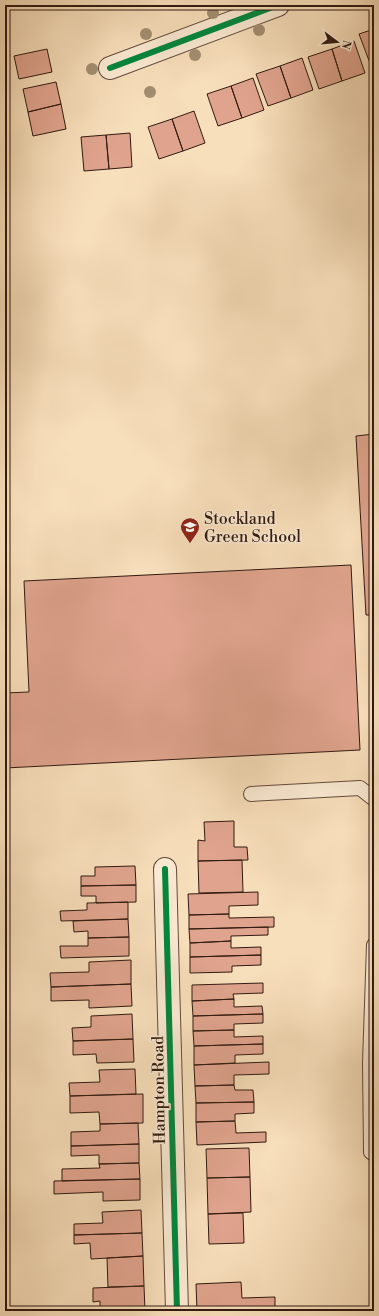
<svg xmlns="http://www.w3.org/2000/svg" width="379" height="1316" font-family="'Libre Bodoni',serif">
	<rect width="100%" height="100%" fill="#f8dfbb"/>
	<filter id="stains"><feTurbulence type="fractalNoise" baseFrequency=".005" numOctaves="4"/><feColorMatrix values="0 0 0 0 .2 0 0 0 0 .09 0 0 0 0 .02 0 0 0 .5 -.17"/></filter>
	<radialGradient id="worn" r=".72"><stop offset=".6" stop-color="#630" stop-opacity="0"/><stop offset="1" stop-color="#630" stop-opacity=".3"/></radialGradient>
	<path fill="#e0a48e" stroke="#311a11" d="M 374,29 L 374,64 L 371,66 L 359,34 Z
		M 354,41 L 365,73 L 342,81 L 332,49 Z
		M 47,49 L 52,72 L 19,79 L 14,56 Z
		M 332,49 L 342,81 L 319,89 L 308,57 Z
		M 302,58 L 313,90 L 291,98 L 280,66 Z
		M 280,66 L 291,98 L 268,106 L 256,74 Z
		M 253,78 L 264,110 L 242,118 L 231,86 Z
		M 56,82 L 61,104 L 28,112 L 23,89 Z
		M 231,86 L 242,118 L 218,126 L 207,94 Z
		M 61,104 L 66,129 L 33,136 L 28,112 Z
		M 194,111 L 205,143 L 183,151 L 172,119 Z
		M 172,119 L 183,151 L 159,159 L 148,127 Z
		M 130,133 L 132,167 L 109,169 L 106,135 Z
		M 106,135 L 109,169 L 84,171 L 81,137 Z
		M 374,434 L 374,615 L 366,615 L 356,436 Z
		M 351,565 L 360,750 L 5,768 L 5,693 L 29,692 L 24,581 Z
		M 234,821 L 234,847 L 247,847 L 248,860 L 198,861 L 198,840 L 205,841 L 204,822 Z
		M 242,860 L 243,892 L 199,893 L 198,861 Z
		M 135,866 L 136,885 L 81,886 L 81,876 L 95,876 L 95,867 Z
		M 136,885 L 136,902 L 96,903 L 96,896 L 81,896 L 81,886 Z
		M 258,892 L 258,905 L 229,906 L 229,914 L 189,915 L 188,894 Z
		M 128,902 L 128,919 L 61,921 L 60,911 L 87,910 L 87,903 Z
		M 229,914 L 229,918 L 274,917 L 274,927 L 189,929 L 189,915 Z
		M 128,919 L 129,937 L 88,938 L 88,931 L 74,932 L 73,921 Z
		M 268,927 L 268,935 L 231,936 L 231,941 L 190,943 L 189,929 Z
		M 129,937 L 129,956 L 61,958 L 60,946 L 88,946 L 88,938 Z
		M 231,941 L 231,948 L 261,947 L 261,955 L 190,957 L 190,943 Z
		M 261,955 L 261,965 L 232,966 L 232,972 L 190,973 L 190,957 Z
		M 131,960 L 131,984 L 51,987 L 50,973 L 89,972 L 89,962 Z
		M 263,983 L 263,993 L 233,994 L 234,999 L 192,1001 L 192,985 Z
		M 131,984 L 132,1006 L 89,1008 L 89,1000 L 51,1001 L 51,987 Z
		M 234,999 L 234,1007 L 262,1006 L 263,1014 L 193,1016 L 192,1001 Z
		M 132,1014 L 133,1039 L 73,1041 L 72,1028 L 91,1027 L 91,1016 Z
		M 263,1014 L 263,1023 L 234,1024 L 234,1030 L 193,1031 L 193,1016 Z
		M 234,1030 L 234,1037 L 263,1036 L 263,1044 L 194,1046 L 193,1031 Z
		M 133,1039 L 134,1062 L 97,1063 L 96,1054 L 73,1055 L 73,1041 Z
		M 263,1044 L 263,1054 L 235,1055 L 235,1063 L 194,1065 L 194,1046 Z
		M 269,1062 L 269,1074 L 234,1075 L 234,1085 L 195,1086 L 194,1065 Z
		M 135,1069 L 136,1094 L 70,1096 L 69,1083 L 100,1082 L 99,1070 Z
		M 234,1085 L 235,1090 L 253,1090 L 254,1102 L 196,1103 L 195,1086 Z
		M 143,1094 L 143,1123 L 100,1124 L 99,1112 L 70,1113 L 70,1096 Z
		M 254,1102 L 254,1113 L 235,1114 L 235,1121 L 196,1122 L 196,1103 Z
		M 235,1121 L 236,1133 L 266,1132 L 266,1142 L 197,1145 L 196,1122 Z
		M 138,1123 L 139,1144 L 71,1146 L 71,1132 L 100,1131 L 100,1124 Z
		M 139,1144 L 139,1163 L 99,1164 L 99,1155 L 71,1156 L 71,1146 Z
		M 249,1148 L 250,1177 L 207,1178 L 206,1149 Z
		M 139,1163 L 140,1179 L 62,1181 L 62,1169 L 100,1168 L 99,1164 Z
		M 250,1177 L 251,1212 L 208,1214 L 207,1178 Z
		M 140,1179 L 140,1200 L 103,1201 L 103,1192 L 54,1194 L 54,1181 Z
		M 141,1210 L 142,1233 L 74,1235 L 74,1224 L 103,1223 L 102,1212 Z
		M 243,1213 L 244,1243 L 209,1244 L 208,1214 Z
		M 142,1233 L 143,1256 L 91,1259 L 90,1243 L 74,1244 L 74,1235 Z
		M 143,1256 L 144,1286 L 108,1287 L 107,1258 Z
		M 241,1282 L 242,1298 L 275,1297 L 275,1309 L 197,1311 L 196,1284 Z
		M 144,1286 L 145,1311 L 100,1311 L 100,1301 L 93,1302 L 93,1288 Z
		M 275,1309 L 275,1311 L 237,1311 Z"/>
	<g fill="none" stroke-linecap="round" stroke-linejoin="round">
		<defs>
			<path id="service" d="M 251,794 L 360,788 L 374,799
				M 374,945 L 370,1063 L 371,1152 L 374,1154"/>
			<path id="minor" d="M 110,68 L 278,5
				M 165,869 L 177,1311"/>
		</defs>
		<use href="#service" stroke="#634b3c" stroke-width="16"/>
		<use href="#minor" stroke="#634b3c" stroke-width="24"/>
		<use href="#service" stroke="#faead3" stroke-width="14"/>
		<use href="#minor" stroke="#faead3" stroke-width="22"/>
		<defs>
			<path id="cycleway" d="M 110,68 L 278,5
				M 165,869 L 177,1311"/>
		</defs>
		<use href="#cycleway" stroke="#faead3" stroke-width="8"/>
		<use href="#cycleway" stroke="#00873e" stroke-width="6"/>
	</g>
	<g fill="#a38e72">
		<circle cx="213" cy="13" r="6"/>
		<circle cx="259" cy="30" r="6"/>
		<circle cx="146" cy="34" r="6"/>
		<circle cx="195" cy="55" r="6"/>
		<circle cx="92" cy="69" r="6"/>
		<circle cx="150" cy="92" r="6"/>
	</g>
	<defs>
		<symbol id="school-pin" viewBox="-11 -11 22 30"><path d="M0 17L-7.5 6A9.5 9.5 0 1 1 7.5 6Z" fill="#8f2418" stroke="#faead3"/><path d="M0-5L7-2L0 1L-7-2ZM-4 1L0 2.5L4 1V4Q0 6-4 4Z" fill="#fff"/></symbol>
	</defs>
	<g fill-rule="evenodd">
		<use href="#school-pin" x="179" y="516" width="22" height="30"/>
	</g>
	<g text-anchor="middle" stroke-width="3" stroke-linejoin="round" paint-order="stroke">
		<g font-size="16" fill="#311a11" stroke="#faead3" text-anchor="start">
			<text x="204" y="524">Stockland<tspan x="204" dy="18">Green School</tspan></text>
		</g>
		<g font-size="16" fill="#311a11" stroke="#faead3">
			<text transform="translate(158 1090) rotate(-91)" y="6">Hampton Road</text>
		</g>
	</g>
	<rect width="379" height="1316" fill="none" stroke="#f8dfbb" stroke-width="20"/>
	<rect x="6" y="6" width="367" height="1304" fill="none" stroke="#311a11" stroke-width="2"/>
	<rect x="10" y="10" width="359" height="1296" fill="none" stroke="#311a11"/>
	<g transform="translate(337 42) rotate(106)" stroke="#faead3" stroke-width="3" paint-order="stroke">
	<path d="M0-3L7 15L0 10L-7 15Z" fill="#311a11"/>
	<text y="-6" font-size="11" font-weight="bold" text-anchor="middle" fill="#311a11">N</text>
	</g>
	<rect width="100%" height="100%" filter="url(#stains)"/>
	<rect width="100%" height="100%" fill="url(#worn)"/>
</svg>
